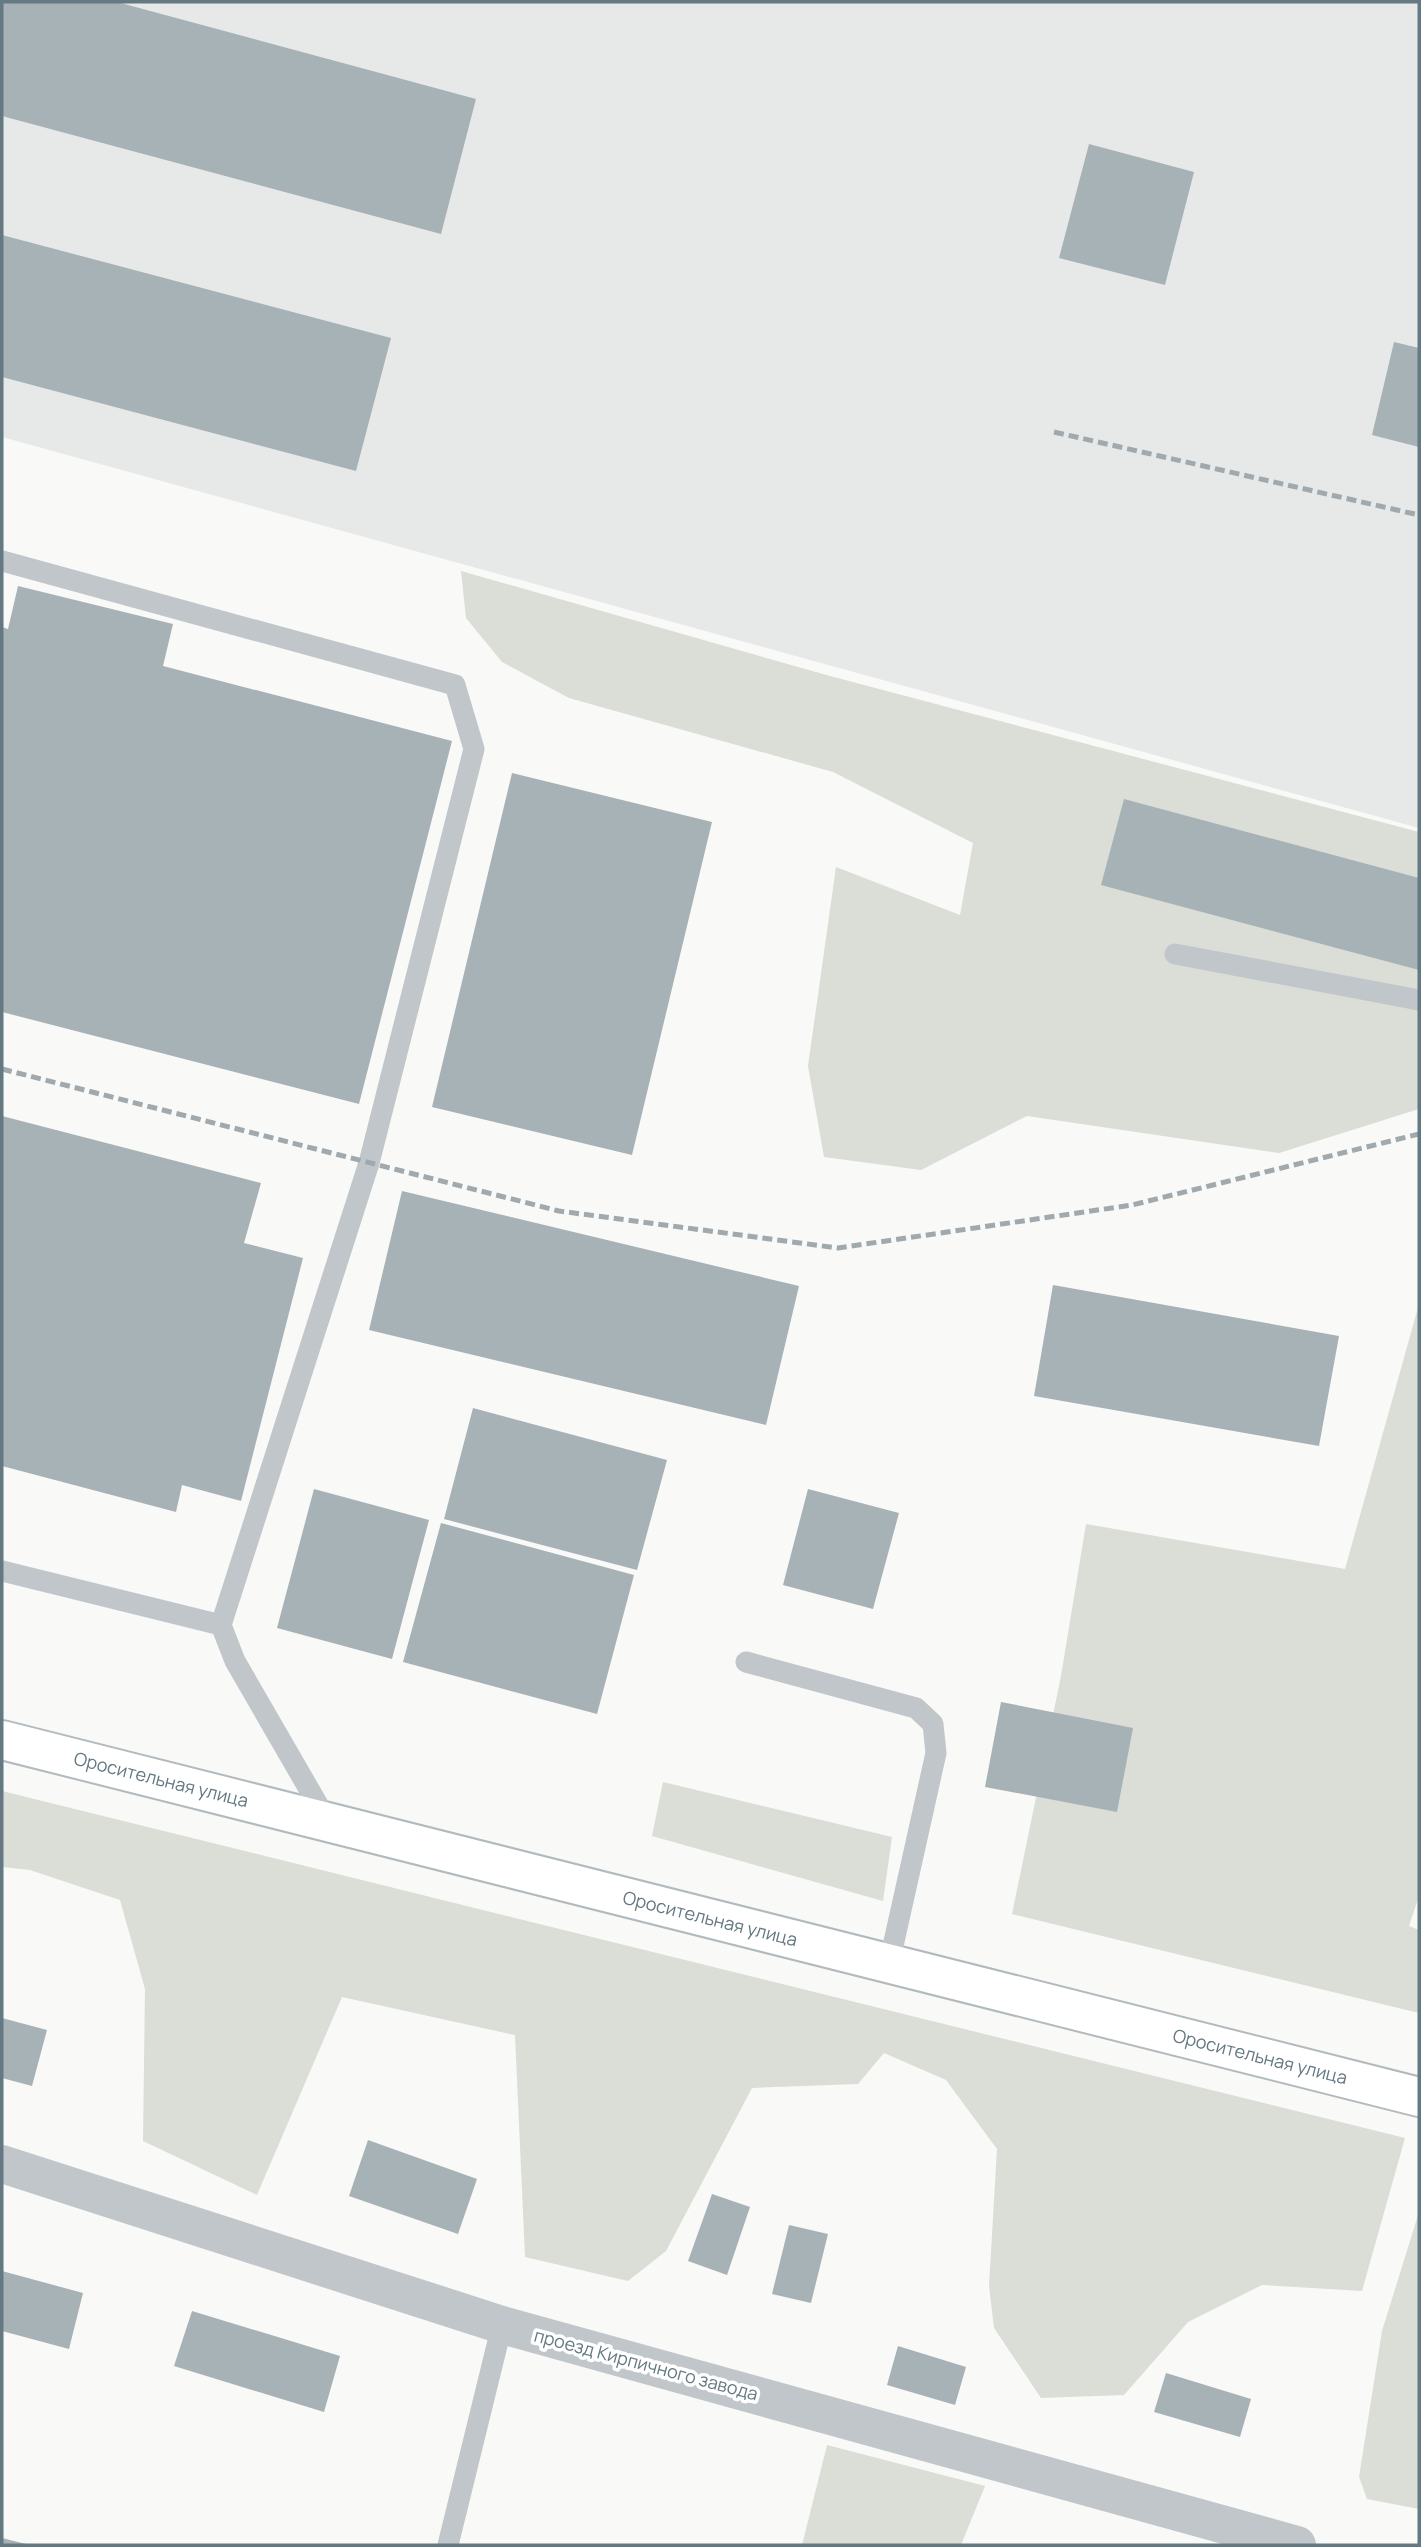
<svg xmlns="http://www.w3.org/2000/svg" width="1421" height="2547" font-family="Manrope,sans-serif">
	<rect width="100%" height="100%" fill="#f9f9f7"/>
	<path fill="#e7e9e8" d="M 2,2 L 1419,2 L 1419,828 L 2,437 Z"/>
	<path fill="#daded6" d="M 461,571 L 830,676 L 1419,832 L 1419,1109 L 1279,1153 L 1027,1116 L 921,1170 L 824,1157 L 808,1066 L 836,867 L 960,915 L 973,843 L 833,772 L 569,698 L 502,662 L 466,618 Z
		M 1419,1304 L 1419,1896 L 1409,1926 L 1419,1930 L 1419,2013 L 1012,1914 L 1061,1676 L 1086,1524 L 1345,1569 Z
		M 663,1782 L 892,1837 L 883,1901 L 652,1836 Z
		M 2,1791 L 1405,2138 L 1362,2291 L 1262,2285 L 1188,2322 L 1124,2395 L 1041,2398 L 994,2328 L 989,2286 L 997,2149 L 946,2080 L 884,2053 L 858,2084 L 752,2088 L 666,2251 L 628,2281 L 525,2257 L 515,2035 L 342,1997 L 257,2195 L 143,2141 L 145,1989 L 120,1900 L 30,1870 L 2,1867 Z
		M 1419,2212 L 1419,2509 L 1367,2499 L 1359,2477 L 1382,2331 Z
		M 827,2445 L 985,2486 L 961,2545 L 802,2545 Z"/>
	<path fill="#a7b2b6" d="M 2,2 L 117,2 L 476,99 L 441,234 L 2,116 Z
		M 1089,144 L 1194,172 L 1165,285 L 1059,258 Z
		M 2,235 L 391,338 L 356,471 L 2,377 Z
		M 1394,342 L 1419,348 L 1419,447 L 1372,435 Z
		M 18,586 L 173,624 L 163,666 L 452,741 L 359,1104 L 2,1012 L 2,627 L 8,629 Z
		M 512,773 L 712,822 L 632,1155 L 432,1107 Z
		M 1124,799 L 1419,878 L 1419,970 L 1101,885 Z
		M 2,1116 L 261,1183 L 244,1243 L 303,1258 L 241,1501 L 182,1485 L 176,1512 L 2,1466 Z
		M 402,1191 L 799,1286 L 766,1425 L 369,1330 Z
		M 1053,1285 L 1339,1336 L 1319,1446 L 1034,1396 Z
		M 473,1408 L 667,1460 L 637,1570 L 444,1519 Z
		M 314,1489 L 429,1520 L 392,1659 L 277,1628 Z
		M 808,1489 L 899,1513 L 873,1609 L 783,1585 Z
		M 441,1523 L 634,1575 L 597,1714 L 403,1662 Z
		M 1001,1702 L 1133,1728 L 1117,1812 L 985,1787 Z
		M 2,2018 L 47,2030 L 32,2086 L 2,2078 Z
		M 368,2140 L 477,2179 L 458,2234 L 349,2196 Z
		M 712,2194 L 750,2207 L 727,2275 L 688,2261 Z
		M 789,2225 L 828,2234 L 811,2303 L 772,2294 Z
		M 2,2271 L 83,2293 L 69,2349 L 2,2331 Z
		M 192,2311 L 340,2356 L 324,2412 L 174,2366 Z
		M 898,2346 L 966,2367 L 955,2405 L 887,2385 Z
		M 1166,2373 L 1251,2399 L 1240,2437 L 1154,2412 Z
		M 2,2538 L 26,2544 L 26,2545 L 2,2545 Z"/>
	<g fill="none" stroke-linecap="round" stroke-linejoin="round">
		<defs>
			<path id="secondary" d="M 2,1740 L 1419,2097"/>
		</defs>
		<use href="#secondary" stroke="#b2babe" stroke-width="42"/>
		<path stroke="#c0c6c9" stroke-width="21" d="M 2,561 L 455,685 L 474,749 L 369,1163 L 221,1625 L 235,1661 L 328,1822
			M 1175,954 L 1419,1000
			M 2,1571 L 221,1625
			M 746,1662 L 916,1708 L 933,1724 L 936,1753 L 889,1964
			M 448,2545 L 502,2325"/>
		<path stroke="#c0c6c9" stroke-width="38" d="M 2,2164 L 502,2325 L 1297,2545"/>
		<use href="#secondary" stroke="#fff" stroke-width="38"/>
		<path stroke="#9fa9ae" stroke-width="5" stroke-dasharray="10 5" stroke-linecap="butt" d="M 1054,432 L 1419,515
			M 2,1069 L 559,1211 L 838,1248 L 1132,1205 L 1419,1134"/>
	</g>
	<g text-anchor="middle" stroke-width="7" stroke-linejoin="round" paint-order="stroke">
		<g font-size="18" fill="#647982" stroke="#fff">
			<text transform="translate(161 1780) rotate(14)" y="6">Оросительная улица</text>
			<text transform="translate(710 1919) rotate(14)" y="6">Оросительная улица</text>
			<text transform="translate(1260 2057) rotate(14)" y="6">Оросительная улица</text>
			<text transform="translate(646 2365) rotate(15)" y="6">проезд Кирпичного завода</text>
		</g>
	</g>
	<rect width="1421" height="2547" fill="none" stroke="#647982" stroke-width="7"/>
</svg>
